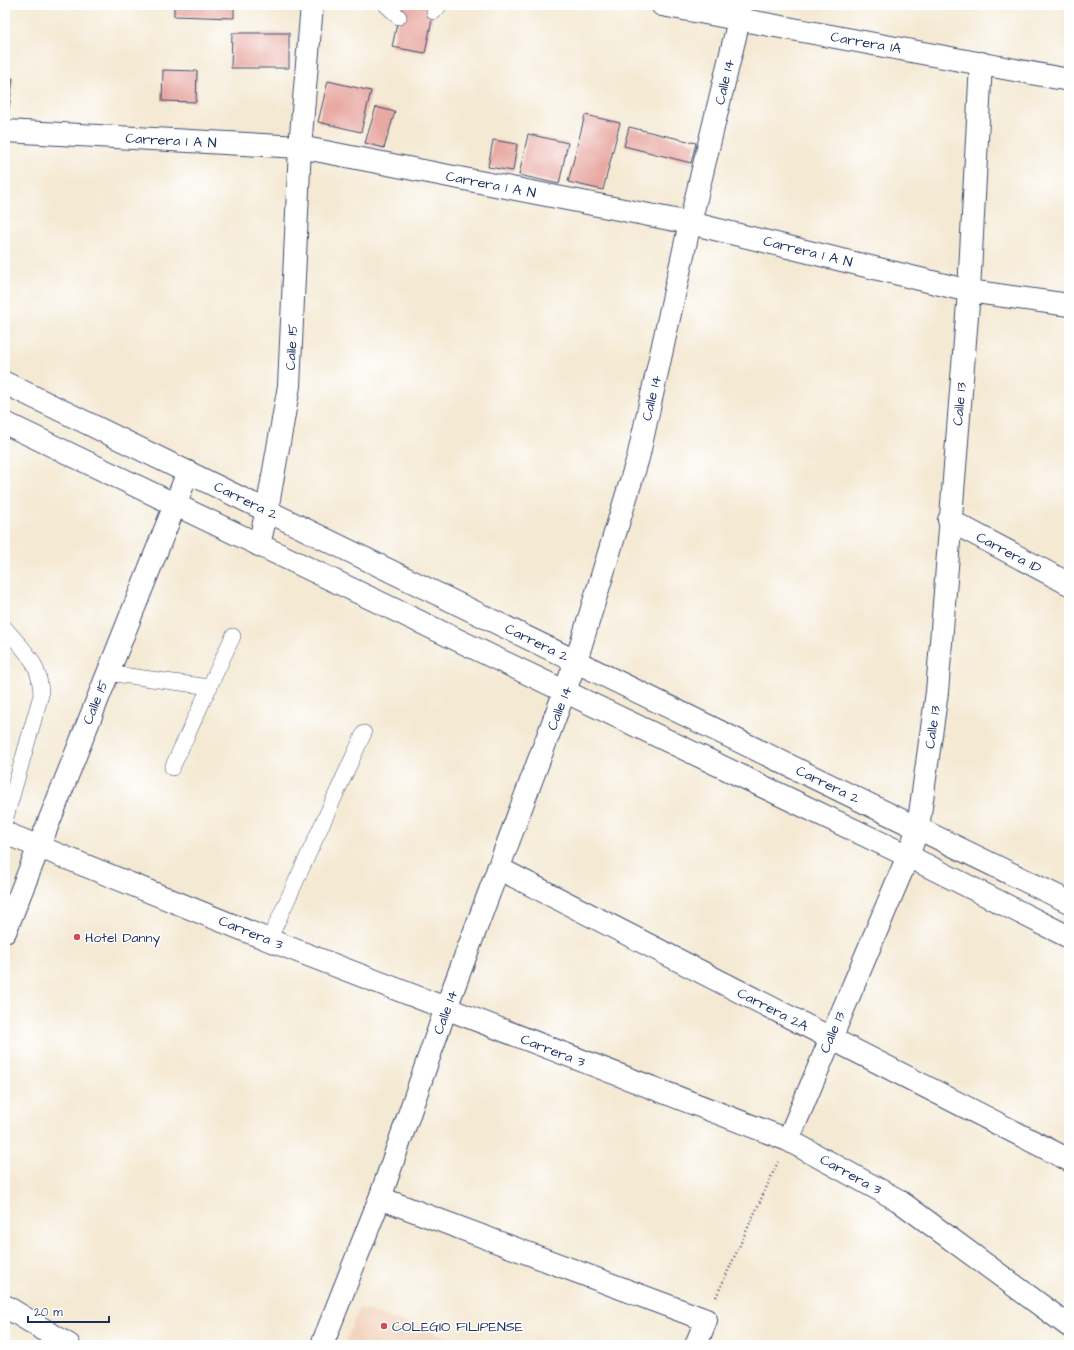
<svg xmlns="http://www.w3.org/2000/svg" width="1074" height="1350" font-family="'Architects Daughter',sans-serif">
	<rect width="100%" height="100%" fill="#fff"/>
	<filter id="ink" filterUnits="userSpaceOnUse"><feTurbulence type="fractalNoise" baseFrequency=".025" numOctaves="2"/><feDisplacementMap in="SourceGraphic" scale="8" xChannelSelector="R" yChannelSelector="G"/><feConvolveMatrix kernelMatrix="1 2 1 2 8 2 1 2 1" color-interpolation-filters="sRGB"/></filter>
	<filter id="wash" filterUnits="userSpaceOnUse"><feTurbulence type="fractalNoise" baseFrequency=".012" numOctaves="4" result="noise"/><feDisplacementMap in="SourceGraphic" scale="16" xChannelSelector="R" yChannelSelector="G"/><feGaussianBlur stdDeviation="0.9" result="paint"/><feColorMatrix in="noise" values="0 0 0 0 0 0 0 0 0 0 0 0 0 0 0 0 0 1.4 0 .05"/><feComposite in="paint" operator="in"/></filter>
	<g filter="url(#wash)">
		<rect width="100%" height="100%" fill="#f4e9d3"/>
		<path fill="#f3d4be" d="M 359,1308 L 474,1345 L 344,1345 Z"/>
		<g id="blocks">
			<path fill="#e8a9a2" d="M 174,5 L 234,5 L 234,18 L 174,16 Z
				M 401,5 L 435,5 L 425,53 L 392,47 Z
				M 232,33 L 289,33 L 289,68 L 231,68 Z
				M 163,70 L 197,71 L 196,102 L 162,101 Z
				M 5,78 L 13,78 L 9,108 L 5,107 Z
				M 328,81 L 371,91 L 361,132 L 318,122 Z
				M 376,107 L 395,112 L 384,148 L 365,143 Z
				M 585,115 L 620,123 L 603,190 L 568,182 Z
				M 629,127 L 696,143 L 691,163 L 624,146 Z
				M 528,134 L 568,143 L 559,184 L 519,175 Z
				M 493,140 L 517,144 L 513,171 L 488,167 Z"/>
		</g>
	</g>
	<g filter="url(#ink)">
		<use href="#blocks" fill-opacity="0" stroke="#3c4b70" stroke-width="1"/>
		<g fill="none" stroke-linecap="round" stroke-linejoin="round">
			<defs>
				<path id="lane" d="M 386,5 L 399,17
					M 434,12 L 440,5
					M 5,628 C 25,652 40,661 41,695 L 5,821
					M 107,673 L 210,687
					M 172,768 L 233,636
					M 269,940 L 364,733"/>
				<path id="street" d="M 5,131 L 300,147 L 690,223 L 969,291 L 1069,305
					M 949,520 L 1069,584
					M 259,545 L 267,510 L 289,386 L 300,147 L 312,5
					M 5,833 L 269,940 L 788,1140 L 898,1200 L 1069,1326
					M 498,868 L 1069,1160
					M 5,932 L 188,472
					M 788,1140 L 908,856 L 918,828 L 937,692 L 969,291 L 981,63
					M 380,1198 L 706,1320 L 696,1345
					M 5,1306 L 69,1345
					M 322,1345 L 380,1198 L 446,1008 L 576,661 L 638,458 L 690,223 L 739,20 L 740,5"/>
				<path id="secondary" d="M 662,5 L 1069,80
					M 5,383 L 1069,902
					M 5,423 L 908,856 L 1069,937"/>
			</defs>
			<use href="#lane" stroke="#3c4b70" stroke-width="16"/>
			<use href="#street" stroke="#3c4b70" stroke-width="24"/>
			<use href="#secondary" stroke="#3c4b70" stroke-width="24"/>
			<path stroke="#3c4b70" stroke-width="2.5" stroke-dasharray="1 3" stroke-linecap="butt" d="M 716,1297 L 778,1162"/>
			<use href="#lane" stroke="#fff" stroke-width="15"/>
			<use href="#street" stroke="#fff" stroke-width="22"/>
			<use href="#secondary" stroke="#fff" stroke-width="22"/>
		</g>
	</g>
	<g fill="#d1495b" stroke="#fff" stroke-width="1.5">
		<circle cx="77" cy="937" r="4"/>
		<circle cx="384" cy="1326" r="4"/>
	</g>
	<g text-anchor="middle" stroke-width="3" stroke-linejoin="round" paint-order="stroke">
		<g font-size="14" fill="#1b2f5e" stroke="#fff">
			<text transform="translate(866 42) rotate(10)" y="5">Carrera 1A</text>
			<text transform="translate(724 82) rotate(-77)" y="5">Calle 14</text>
			<text transform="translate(171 140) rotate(3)" y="5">Carrera 1 A N</text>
			<text transform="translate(491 184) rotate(11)" y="5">Carrera 1 A N</text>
			<text transform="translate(808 251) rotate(14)" y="5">Carrera 1 A N</text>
			<text transform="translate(291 347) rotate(-87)" y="5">Calle 15</text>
			<text transform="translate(651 398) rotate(-77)" y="5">Calle 14</text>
			<text transform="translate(959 404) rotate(-85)" y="5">Calle 13</text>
			<text transform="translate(246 500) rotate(26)" y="5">Carrera 2</text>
			<text transform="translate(1009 552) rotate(28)" y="5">Carrera 1D</text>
			<text transform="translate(537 642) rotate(26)" y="5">Carrera 2</text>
			<text transform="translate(95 702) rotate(-68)" y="5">Calle 15</text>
			<text transform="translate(559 708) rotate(-69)" y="5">Calle 14</text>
			<text transform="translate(932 727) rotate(-82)" y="5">Calle 13</text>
			<text transform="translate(828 784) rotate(26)" y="5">Carrera 2</text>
			<text transform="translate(251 932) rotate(22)" y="5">Carrera 3</text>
			<text transform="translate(773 1009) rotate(27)" y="5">Carrera 2A</text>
			<text transform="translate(445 1012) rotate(-70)" y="5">Calle 14</text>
			<text transform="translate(832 1032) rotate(-67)" y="5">Calle 13</text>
			<text transform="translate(553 1050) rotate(21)" y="5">Carrera 3</text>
			<text transform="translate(851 1174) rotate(29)" y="5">Carrera 3</text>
		</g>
		<g font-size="14" fill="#1b2f5e" stroke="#fff" text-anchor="start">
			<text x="85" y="942">Hotel Danny</text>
			<text x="392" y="1331">COLEGIO FILIPENSE</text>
		</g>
	</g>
	<rect width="1074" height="1350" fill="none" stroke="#fff" stroke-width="20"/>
	<path d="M28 1316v6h81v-6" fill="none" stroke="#1b2f5e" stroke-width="2"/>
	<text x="34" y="1316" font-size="12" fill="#1b2f5e" stroke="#ffffff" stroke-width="3" paint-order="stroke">20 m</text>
</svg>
